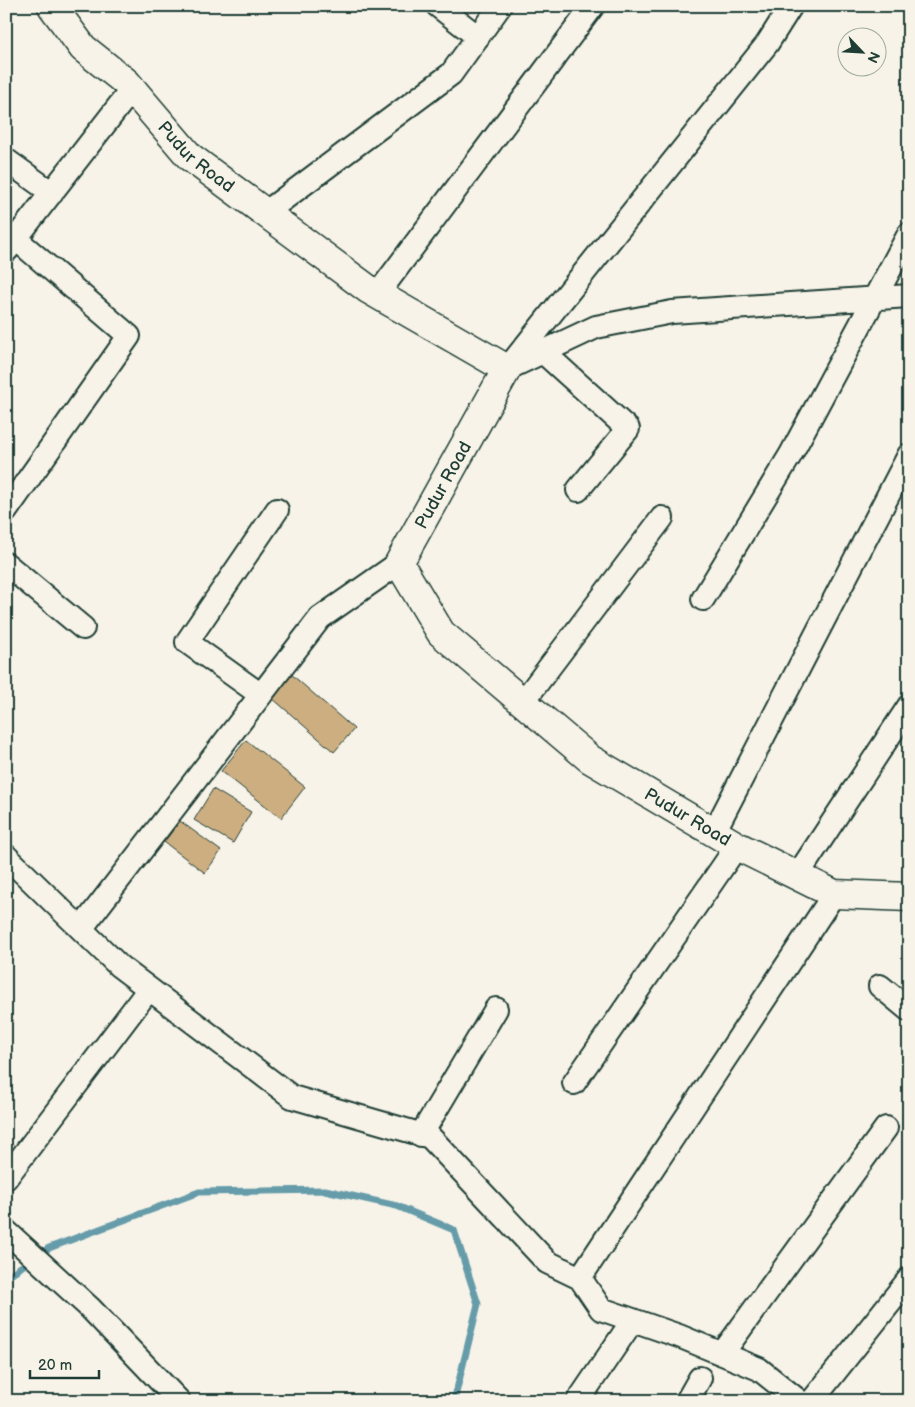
<svg xmlns="http://www.w3.org/2000/svg" width="915" height="1407" font-family="'Balsamiq Sans',sans-serif">
	<rect width="100%" height="100%" fill="#f7f3e8"/>
	<filter id="ink" filterUnits="userSpaceOnUse"><feTurbulence type="fractalNoise" baseFrequency=".02" numOctaves="2"/><feDisplacementMap in="SourceGraphic" scale="10" xChannelSelector="R" yChannelSelector="G"/><feConvolveMatrix kernelMatrix="1 2 1 2 8 2 1 2 1" color-interpolation-filters="sRGB"/></filter>
	<g filter="url(#ink)">
		<g fill="none" stroke-linecap="round" stroke-linejoin="round">
			<path stroke="#669caa" stroke-width="7" d="M 6,1277 L 49,1248 L 199,1192 L 325,1190 L 397,1206 L 454,1230 L 478,1304 L 454,1401"/>
		</g>
		<path fill="#cdae81" stroke="#1f3d34" d="M 291,674 L 354,729 L 334,752 L 271,697 Z
			M 246,740 L 305,787 L 281,818 L 221,771 Z
			M 213,789 L 251,812 L 233,843 L 194,820 Z
			M 180,821 L 221,851 L 205,873 L 164,842 Z"/>
		<g fill="none" stroke-linecap="round" stroke-linejoin="round">
			<defs>
				<path id="minor" d="M 438,6 L 478,37
					M 6,160 L 52,193
					M 265,213 L 451,74 L 500,6
					M 7,250 L 132,89
					M 377,295 L 593,6
					M 543,352 L 628,429 L 578,490
					M 513,366 L 596,327 L 672,312 L 909,296
					M 507,369 L 767,44 L 791,6
					M 6,511 L 129,336 L 16,239
					M 6,564 L 83,628
					M 703,599 L 791,454 L 909,234
					M 261,695 L 187,642 L 277,510
					M 523,702 L 662,518
					M 714,832 L 909,455
					M 6,856 L 119,966 L 292,1097 L 430,1137 L 547,1262 L 580,1278 L 834,894
					M 797,876 L 909,706
					M 81,929 L 320,618 L 399,563
					M 880,986 L 909,1010
					M 574,1083 L 737,846
					M 421,1135 L 496,1009
					M 6,1178 L 149,989
					M 6,1231 L 90,1308 L 179,1401
					M 580,1278 L 601,1309 L 679,1336 L 759,1369 L 799,1401
					M 722,1354 L 886,1128
					M 578,1401 L 633,1320
					M 687,1401 L 700,1378
					M 812,1401 L 909,1279"/>
				<g id="tertiary">
					<path id="s1" d="M 52,6 L 83,48 L 127,83 L 190,157 L 368,289 L 507,369 L 399,563 L 441,633 L 590,759 L 737,846 L 834,894 L 909,897"/>
				</g>
			</defs>
			<use href="#minor" stroke="#1f3d34" stroke-width="26"/>
			<use href="#tertiary" stroke="#1f3d34" stroke-width="31"/>
			<use href="#minor" stroke="#f7f3e8" stroke-width="22"/>
			<use href="#tertiary" stroke="#f7f3e8" stroke-width="28"/>
		</g>
	</g>
	<g text-anchor="middle" stroke-width="4.5" stroke-linejoin="round" paint-order="stroke">
		<g font-size="18" fill="#1f3d34" stroke="#f7f3e8">
			<text dy="6" stroke="none"><textPath href="#s1" startOffset="210">Pudur Road</textPath></text>
			<text transform="translate(443 485) rotate(-61)" y="6">Pudur Road</text>
			<text dy="6" stroke="none"><textPath href="#s1" startOffset="1200">Pudur Road</textPath></text>
		</g>
	</g>
	<rect width="915" height="1407" fill="none" stroke="#f7f3e8" stroke-width="25"/>
	<rect x="12" y="12" width="890" height="1382" fill="none" stroke="#1f3d34" stroke-width="2" filter="url(#ink)"/>
	<g transform="translate(862 52) rotate(115)"><circle r="24" fill="#f7f3e8" stroke="#a1aaa0"/>
	<path d="M0-4L9 19L0 12L-9 19Z" fill="#1f3d34"/>
	<text y="-8" font-size="14" font-weight="bold" text-anchor="middle" fill="#1f3d34">N</text>
	</g>
	<path d="M30 1370v8h69v-8" fill="none" stroke="#1f3d34" stroke-width="2.5"/>
	<text x="38" y="1370" font-size="15" fill="#1f3d34" stroke="#f7f3e8" stroke-width="4" paint-order="stroke">20 m</text>
</svg>
